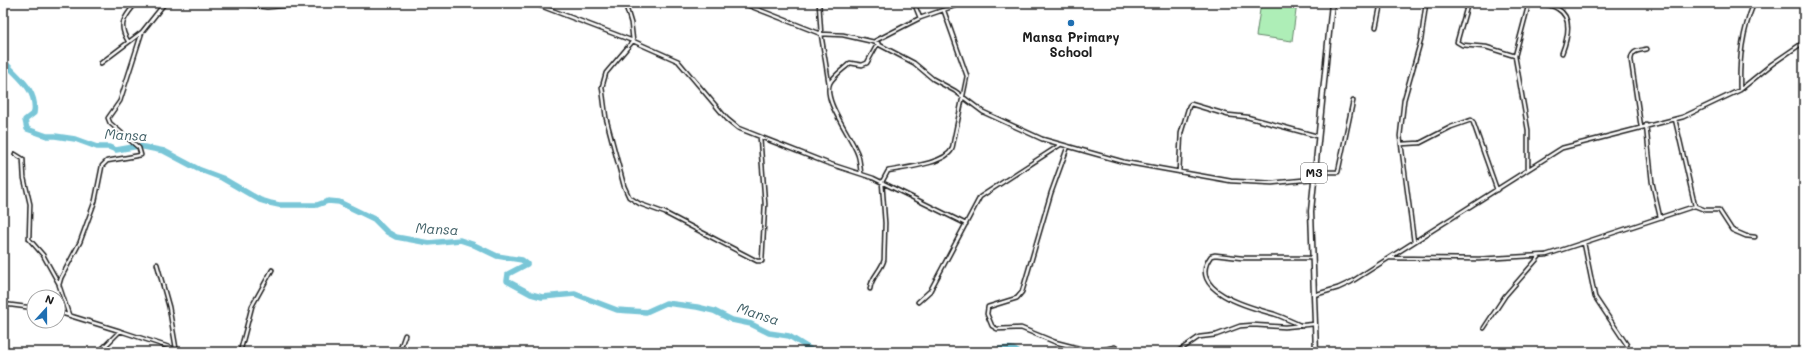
<svg xmlns="http://www.w3.org/2000/svg" width="1807" height="355" font-family="Mali,sans-serif">
	<rect width="100%" height="100%" fill="#fff"/>
	<filter id="ink" filterUnits="userSpaceOnUse"><feTurbulence type="fractalNoise" baseFrequency=".025" numOctaves="2"/><feDisplacementMap in="SourceGraphic" scale="8" xChannelSelector="R" yChannelSelector="G"/><feConvolveMatrix kernelMatrix="1 2 1 2 8 2 1 2 1" color-interpolation-filters="sRGB"/></filter>
	<g filter="url(#ink)">
		<path fill="#aeeeb7" stroke="#65856a" d="M 1261,3 L 1297,3 L 1292,41 L 1256,36 Z"/>
		<g fill="none" stroke-linecap="round" stroke-linejoin="round">
			<path stroke="#79c6d7" stroke-width="5.5" d="M 3,60 C 15,76 38,88 34,113 L 25,120 L 27,129 L 47,136 L 55,136 L 75,139 L 97,147 L 109,147 L 116,150 L 139,146 L 164,151 L 198,169 L 222,178 L 260,200 L 270,203 L 279,205 L 317,205 L 328,201 L 339,202 L 374,219 L 387,232 L 396,237 L 429,243 L 460,240 L 472,244 L 497,256 L 522,260 L 527,264 L 508,274 L 507,281 L 531,294 L 542,297 L 575,294 L 617,310 L 646,312 L 666,303 L 697,307 L 714,311 L 732,320 L 751,324 L 769,333 L 789,336 L 815,352
				M 989,352 C 999,350 1010,345 1018,352
				M 1319,352 L 1334,352"/>
			<defs>
				<path id="street" d="M 533,3 L 633,41 L 678,61 L 727,119 L 738,128 L 827,163 L 873,178 L 966,224
					M 625,3 L 631,23 L 633,41 L 606,73 L 602,87 L 606,118 L 624,186 L 629,197 L 640,204 L 665,213 L 757,261 L 762,261 L 765,204 L 760,137
					M 742,3 L 821,34 L 843,35 L 874,42 L 914,63 L 933,79 L 955,91 L 983,112 L 1042,139 L 1124,162 L 1231,181 L 1272,183 L 1313,179
					M 819,3 L 821,34 L 829,84
					M 914,3 L 920,18
					M 1468,3 L 1457,42 L 1462,45 L 1486,47 L 1515,56
					M 1537,3 C 1544,4 1552,5 1558,9 C 1574,18 1567,40 1562,53
					M 1376,27 L 1381,3
					M 128,41 C 117,24 125,17 136,3
					M 875,41 L 920,18 L 963,3
					M 101,63 L 142,32
					M 1740,90 C 1739,59 1742,32 1754,3
					M 1675,119 L 1695,206 L 1705,210 L 1719,210 L 1732,230 L 1746,236 L 1755,237
					M 1646,125 L 1652,182 L 1660,217
					M 1641,127 L 1631,60 C 1632,50 1638,51 1647,49
					M 1401,144 L 1420,143 L 1451,127 L 1471,120 L 1473,122 L 1497,190
					M 1068,146 L 1051,193 L 1022,292 L 1017,298 L 988,307 L 987,314 L 992,326 L 997,329 L 1021,328 L 1055,342 L 1086,350 L 1102,350 L 1115,347 L 1121,352
					M 15,154 L 23,159 L 24,178 L 30,204 L 29,239 L 43,255 L 59,284
					M 1528,169 L 1528,130 L 1515,56 L 1529,3
					M 1179,172 L 1181,133 L 1189,106 L 1191,104 L 1228,115 L 1247,117 L 1317,136
					M 1314,172 L 1338,172 L 1353,101
					M 861,173 C 860,167 860,161 858,155 C 853,138 822,101 830,83 C 834,75 844,69 850,63 L 862,65 L 867,63 L 878,43
					M 1414,242 L 1400,136 L 1404,100 L 1421,40 L 1426,3
					M 1584,243 L 1595,297 L 1627,345
					M 1390,258 L 1479,259 L 1546,255 L 1695,206
					M 157,264 L 169,307 L 176,348
					M 870,289 C 871,277 881,271 884,260 L 885,223 L 882,182 L 888,171 C 903,168 945,164 952,149 L 967,76 L 944,11
					M 1314,295 L 1338,288 L 1351,282 L 1562,148 L 1683,117 L 1740,90 L 1772,64 L 1804,42
					M 918,302 L 930,291 L 980,197 L 1060,145
					M 3,304 L 34,308
					M 58,312 L 120,331
					M 69,315 L 59,285 L 61,278 L 80,242 L 95,201 L 102,166 L 107,161 L 141,155 L 139,148 L 110,123 L 108,118 L 120,101 L 142,32 L 165,3
					M 1302,326 C 1293,322 1283,317 1274,314 C 1252,308 1185,291 1211,256 L 1215,255 L 1242,258 L 1312,258
					M 1484,328 L 1505,296 L 1539,257
					M 99,352 L 120,331 L 184,352
					M 240,352 L 252,306 L 272,270
					M 399,352 L 405,335
					M 1177,352 L 1199,337 L 1216,335 L 1240,326 L 1253,325 L 1285,327 L 1315,324"/>
				<path id="secondary" d="M 239,3 L 267,7 L 307,3"/>
				<path id="primary" d="M 1316,352 L 1311,211 L 1332,3"/>
			</defs>
			<use href="#street" stroke="#1c1c1c" stroke-width="5.5"/>
			<use href="#secondary" stroke="#1c1c1c" stroke-width="6"/>
			<use href="#primary" stroke="#1c1c1c" stroke-width="7"/>
			<use href="#street" stroke="#fff" stroke-width="2.5"/>
			<use href="#secondary" stroke="#fff" stroke-width="3.5"/>
			<use href="#primary" stroke="#fff" stroke-width="4"/>
		</g>
	</g>
	<circle fill="#1f6fb2" stroke="#fff" stroke-width="1.5" cx="1071" cy="23" r="4"/>
	<g text-anchor="middle" stroke-width="3.5" stroke-linejoin="round" paint-order="stroke">
		<rect fill="#fff" stroke="#606060" stroke-width="1" x="1301" y="163" width="26" height="20" rx="3"/>
		<g font-size="12" font-weight="bold" fill="#1c1c1c">
			<text x="1314" y="177">M3</text>
		</g>
		<g font-size="13" font-weight="bold" fill="#1c1c1c" stroke="#fff">
			<text x="1071" y="42">Mansa Primary<tspan x="1071" dy="15">School</tspan></text>
		</g>
		<g font-size="14" font-style="italic" fill="#416067" stroke="#fff">
			<text transform="translate(126 135) rotate(3)" y="5">Mansa</text>
			<text transform="translate(437 229) rotate(3)" y="5">Mansa</text>
			<text transform="translate(758 314) rotate(18)" y="5">Mansa</text>
		</g>
	</g>
	<rect width="1807" height="355" fill="none" stroke="#fff" stroke-width="16"/>
	<rect x="8" y="8" width="1791" height="339" fill="none" stroke="#1c1c1c" stroke-width="1.5" filter="url(#ink)"/>
	<g transform="translate(46 309) rotate(21)"><circle r="19" fill="#ffffff" stroke="#a4a4a4"/>
	<path d="M0-3L7 15L0 10L-7 15Z" fill="#1f6fb2"/>
	<text y="-6" font-size="11" font-weight="bold" text-anchor="middle" fill="#1c1c1c">N</text>
	</g>
</svg>
